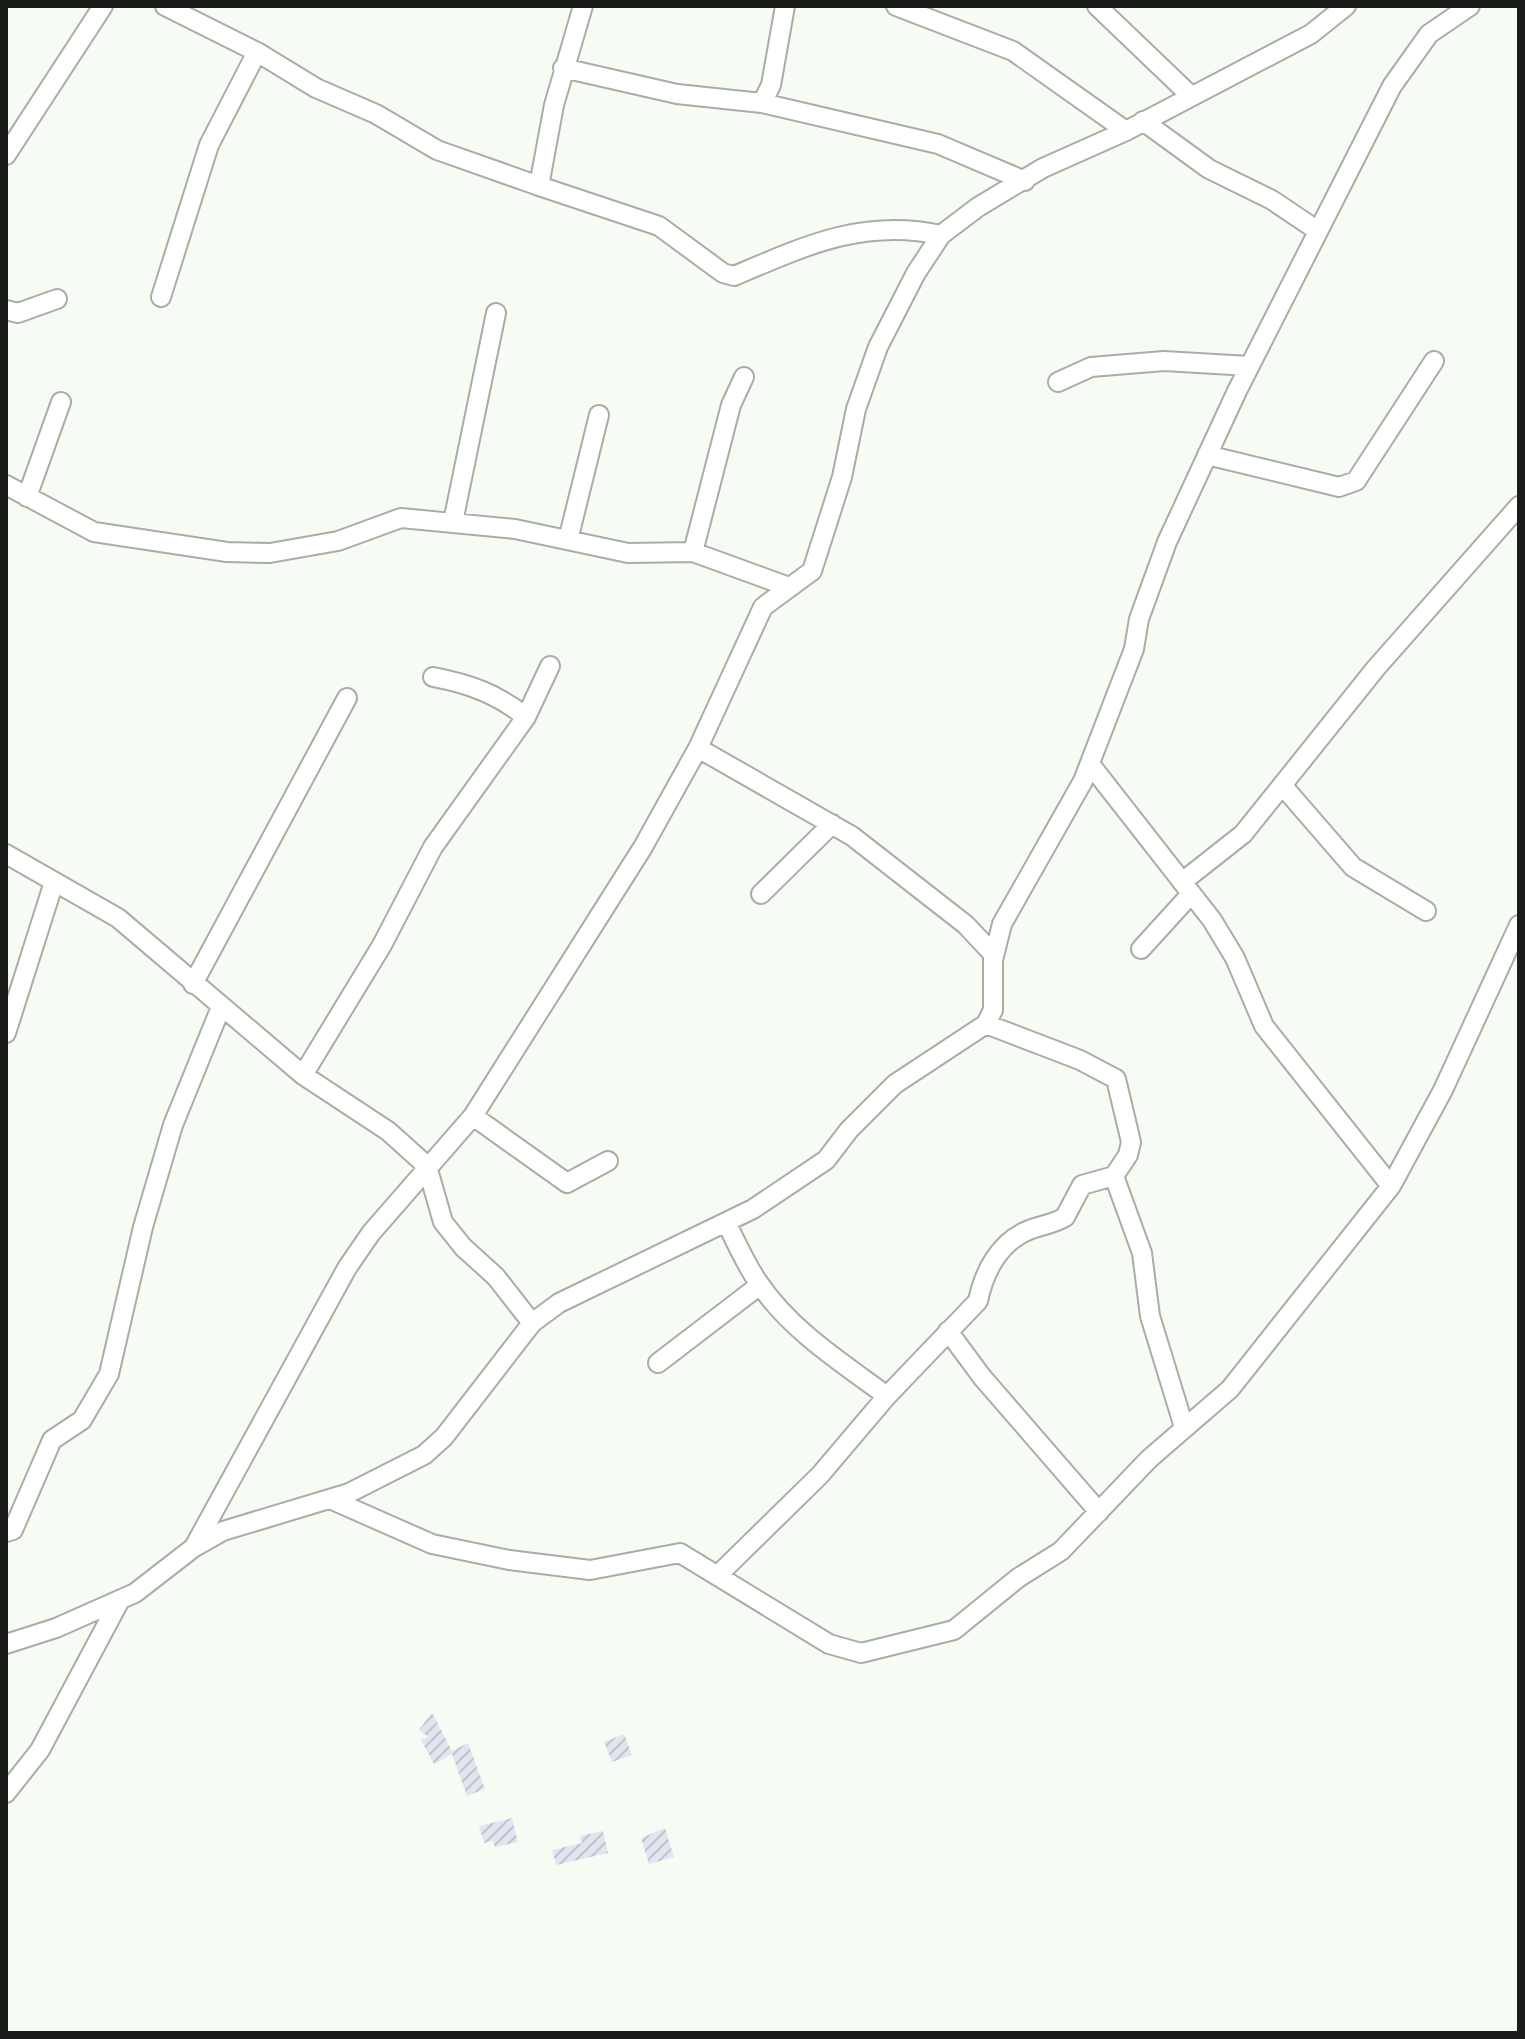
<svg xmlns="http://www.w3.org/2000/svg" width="1525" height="2039" font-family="Spectral,serif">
	<defs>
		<pattern id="building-hatch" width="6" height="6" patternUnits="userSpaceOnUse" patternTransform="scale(2)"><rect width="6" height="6" fill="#e2e5ef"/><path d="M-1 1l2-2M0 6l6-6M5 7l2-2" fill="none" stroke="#c1c4cc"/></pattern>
	</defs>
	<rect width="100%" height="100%" fill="#f6fcf3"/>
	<path fill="url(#building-hatch)" d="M 432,1713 L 452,1751 L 468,1743 L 485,1789 L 467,1796 L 452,1754 L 434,1764 L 421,1740 L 428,1737 L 419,1730 Z
		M 624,1734 L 632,1755 L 612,1762 L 604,1742 Z
		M 512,1818 L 518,1842 L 495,1847 L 493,1841 L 484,1843 L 479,1826 Z
		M 665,1828 L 674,1857 L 649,1864 L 641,1838 Z
		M 603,1831 L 608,1853 L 556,1865 L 552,1850 L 582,1843 L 580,1836 Z"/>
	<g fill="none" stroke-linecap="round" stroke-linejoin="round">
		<defs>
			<path id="minor" d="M 165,6 L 257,52 L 316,88 L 376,114 L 437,150 L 539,186 L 554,105 L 583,6
				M 896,6 L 1013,51 L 1126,131
				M 1097,6 L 1191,96
				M 563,68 L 677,94 L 762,103 L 938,144 L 1025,181
				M 762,103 L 771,85 L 785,6
				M 1143,121 L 1209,169 L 1272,200 L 1318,231
				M 6,155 L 103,6
				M 539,186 L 659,226 L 723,273 L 734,276 C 805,246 863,218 941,235
				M 161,297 L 209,145 L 257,52
				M 6,310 L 18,313 L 57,299
				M 1058,382 L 1091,367 L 1164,361 L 1249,366
				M 1207,455 L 1339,487 L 1356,481 L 1434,361
				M 6,485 L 94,532 L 227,552 L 270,553 L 338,541 L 401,518 L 515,529 L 628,553 L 693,552 L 789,587
				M 27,497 L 61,402
				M 453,522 L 496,313
				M 568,540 L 599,415
				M 693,552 L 731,405 L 744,377
				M 433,677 C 470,684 497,694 526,717
				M 698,748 L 852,836 L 966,925 L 994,955
				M 1090,764 L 1212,920 L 1235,958 L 1264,1026 L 1391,1186
				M 1282,785 L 1353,867 L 1426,911
				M 6,854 L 118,918 L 303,1075 L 388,1131 L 427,1166 L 443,1222 L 463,1247 L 496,1277 L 532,1323
				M 1182,882 L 1243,834 L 1376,668 L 1519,506
				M 761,894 L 832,824
				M 1141,949 L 1191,894
				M 193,984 L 347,698
				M 986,1024 L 1080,1060 L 1116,1079 L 1131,1142 L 1128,1155 L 1114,1176 L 1142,1253 L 1150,1316 L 1184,1427
				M 6,1033 L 54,882
				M 303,1075 L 382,945 L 433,847 L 526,717 L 550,666
				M 473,1116 L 567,1183 L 608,1161
				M 726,1222 C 736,1242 745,1263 758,1282 C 790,1330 842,1363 887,1396 L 978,1301 C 984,1272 999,1242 1029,1230 C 1041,1225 1054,1224 1065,1217 L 1082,1185 L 1114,1176
				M 948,1331 L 982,1377 L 1099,1512
				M 658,1363 L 760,1285
				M 330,1499 L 432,1544 L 509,1560 L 590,1570 L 680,1553 L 829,1644 L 861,1653 L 954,1630 L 1018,1578 L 1061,1551 L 1149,1459 L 1230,1389 L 1391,1186 L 1443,1090 L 1519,925
				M 6,1532 L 13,1530 L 52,1440 L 82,1420 L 109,1374 L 143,1227 L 173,1125 L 221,1007
				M 194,1547 L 347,1268 L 371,1233 L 473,1116 L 643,847 L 698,748 L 763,607 L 812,571 L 842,477 L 856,409 L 878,347 L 916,273 L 941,235 L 978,207 L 1043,168 L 1126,131 L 1311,34 L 1346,6
				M 718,1575 L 820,1475 L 887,1396
				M 6,1644 L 56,1628 L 135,1593 L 193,1548 L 223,1531 L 349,1493 L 424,1455 L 444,1437 L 532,1323 L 559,1303 L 753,1209 L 826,1160 L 849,1130 L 895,1084 L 986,1024 L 993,1010 L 993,960 L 1002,924 L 1083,781 L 1134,649 L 1139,619 L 1167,542 L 1237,391 L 1392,86 L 1429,34 L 1470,6
				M 6,1793 L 40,1750 L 120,1600"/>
		</defs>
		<use href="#minor" stroke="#a8aea5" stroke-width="22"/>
		<use href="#minor" stroke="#fff" stroke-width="18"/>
	</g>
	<rect width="1525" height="2039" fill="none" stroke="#1a1c19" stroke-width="16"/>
</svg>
